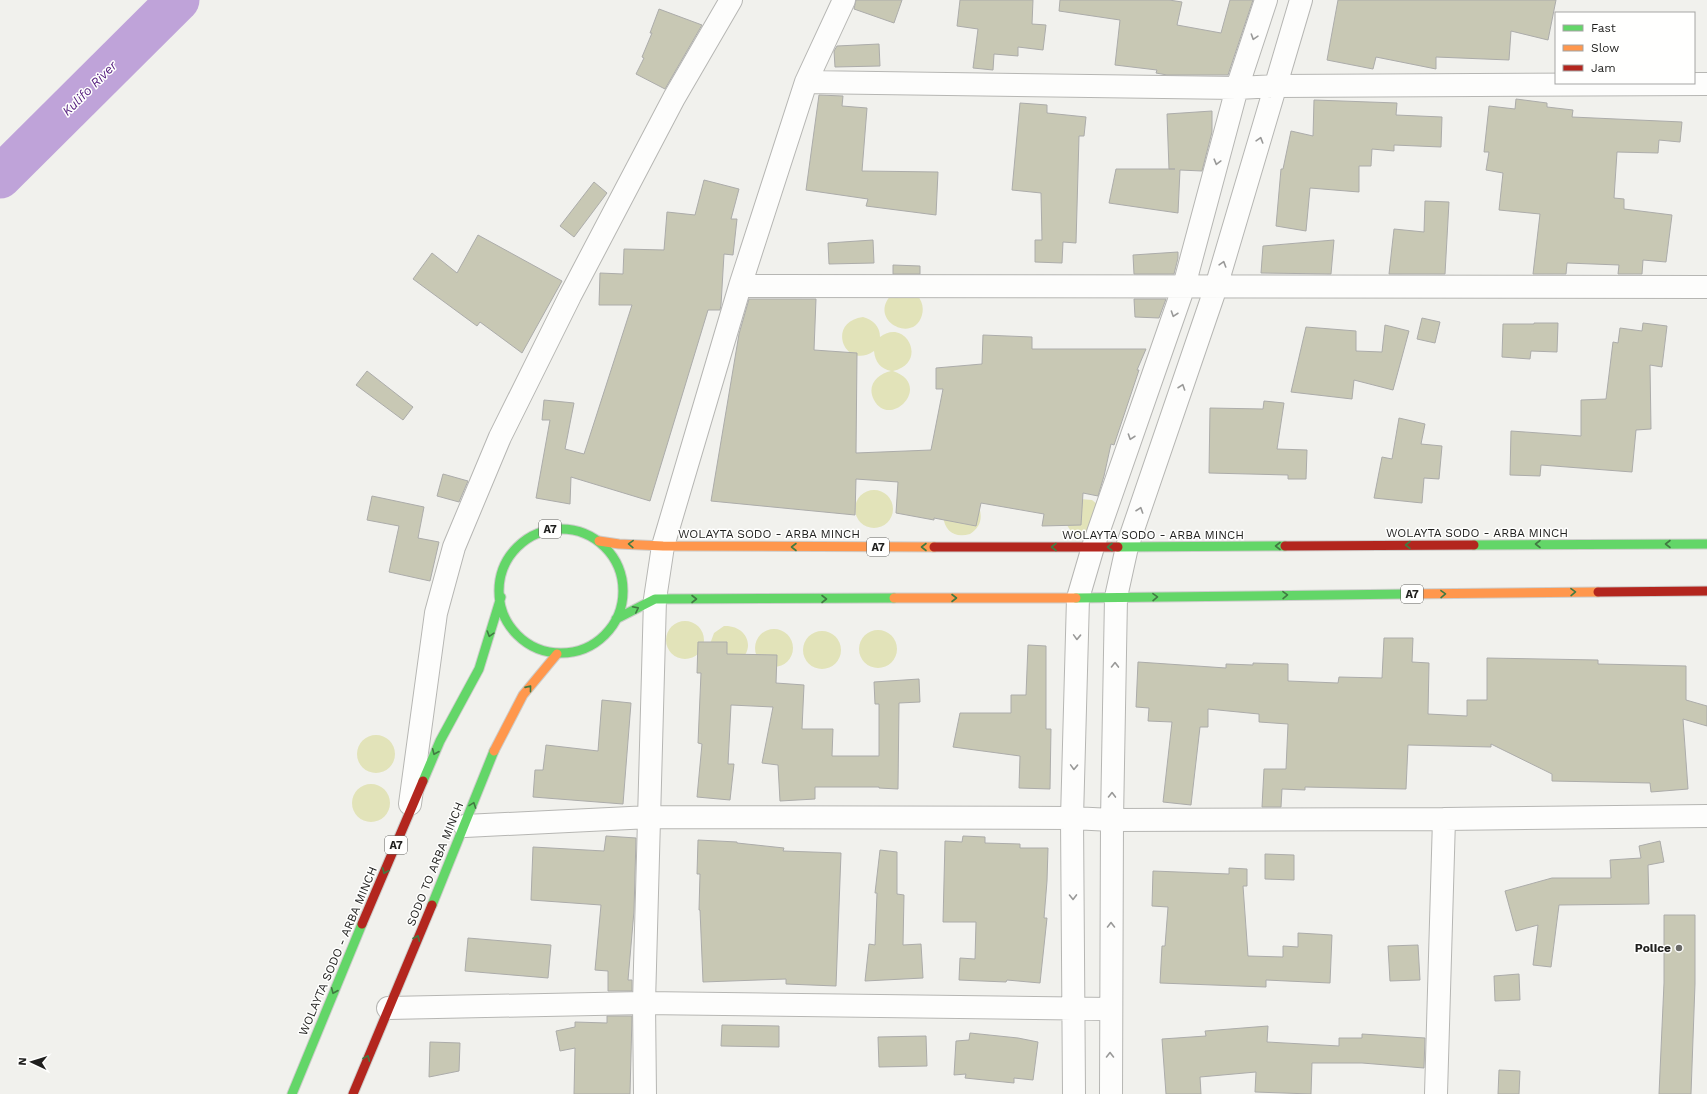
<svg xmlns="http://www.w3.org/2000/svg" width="1707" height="1094" font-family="'Work Sans',sans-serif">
	<rect width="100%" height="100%" fill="#f1f1ed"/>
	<path fill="#e2e3b9" d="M 893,293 L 917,295 C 922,301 924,307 922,315 C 914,345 865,320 893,293 Z
		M 863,317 C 873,320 880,326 880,337 C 906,317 929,363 893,371 C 934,385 890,430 874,400 C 866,385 878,374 891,371 C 881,369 875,362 874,351 C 845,371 825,322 863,317 Z
		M855 509a19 19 0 1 1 38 0a19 19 0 1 1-38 0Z
		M 1080,499 L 1092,500 L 1097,504 L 1092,535 C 1080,537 1072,536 1066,523 Z
		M 979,507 C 983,519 980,527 970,534 C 955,538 945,532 943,516 Z
		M666 640a19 19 0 1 1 38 0a19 19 0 1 1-38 0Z
		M 724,626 C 748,625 757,650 737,663 L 710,644 L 714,633 Z
		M755 648a19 19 0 1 1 38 0a19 19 0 1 1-38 0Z
		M859 649a19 19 0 1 1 38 0a19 19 0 1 1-38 0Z
		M803 650a19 19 0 1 1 38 0a19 19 0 1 1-38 0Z
		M357 754a19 19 0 1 1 38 0a19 19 0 1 1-38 0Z
		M352 803a19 19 0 1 1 38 0a19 19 0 1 1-38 0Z"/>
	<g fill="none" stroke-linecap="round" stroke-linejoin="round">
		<path stroke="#bfa3d9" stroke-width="43" d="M 0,177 L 178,0"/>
	</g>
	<path fill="#c8c8b4" stroke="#acacaa" d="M 856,0 L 902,0 L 894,23 L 854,9 Z
		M 960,0 L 1033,0 L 1032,24 L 1046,25 L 1043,50 L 1018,47 L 1018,56 L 994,54 L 993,70 L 973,68 L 978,29 L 957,26 Z
		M 1060,0 L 1169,0 L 1182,2 L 1177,25 L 1221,33 L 1230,0 L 1253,0 L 1228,75 L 1167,75 L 1156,73 L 1157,70 L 1115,65 L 1120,20 L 1059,11 Z
		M 1338,0 L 1556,0 L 1548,40 L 1511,31 L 1509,60 L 1436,57 L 1436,69 L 1376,57 L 1373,69 L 1327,60 Z
		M 659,9 L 702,25 L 665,89 L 636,74 L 644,58 L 642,57 L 652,33 L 650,33 Z
		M 879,44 L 880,66 L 835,67 L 834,51 L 837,46 Z
		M 819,95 L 843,96 L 842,106 L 867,108 L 862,171 L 938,172 L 936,215 L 866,206 L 868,199 L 806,190 Z
		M 1516,99 L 1547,103 L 1547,107 L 1573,110 L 1572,117 L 1682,122 L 1680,142 L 1659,140 L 1658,153 L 1617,152 L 1614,198 L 1624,199 L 1624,209 L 1672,215 L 1666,262 L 1643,260 L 1642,274 L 1618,274 L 1619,265 L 1567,263 L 1566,274 L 1533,274 L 1540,214 L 1499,210 L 1503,173 L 1486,170 L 1489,152 L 1484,152 L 1489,106 L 1515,109 Z
		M 1314,100 L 1397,103 L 1396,115 L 1442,117 L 1441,147 L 1394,145 L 1394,151 L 1372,149 L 1371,166 L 1359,166 L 1359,192 L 1310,188 L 1306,231 L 1276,226 L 1281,169 L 1283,169 L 1291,131 L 1313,136 Z
		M 1020,103 L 1047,105 L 1047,113 L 1086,117 L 1084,136 L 1079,136 L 1076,243 L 1063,242 L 1062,263 L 1035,262 L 1035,240 L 1042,240 L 1041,193 L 1012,190 Z
		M 1212,111 L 1212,132 L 1202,171 L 1180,170 L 1178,213 L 1109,203 L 1116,169 L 1175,169 L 1169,169 L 1167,114 Z
		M 704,180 L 739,189 L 731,219 L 737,219 L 733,255 L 724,254 L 721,305 L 720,310 L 708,310 L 650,501 L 571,477 L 570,504 L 536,498 L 550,420 L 542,420 L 544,400 L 574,403 L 565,449 L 584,454 L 632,305 L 599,305 L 600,273 L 623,274 L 624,249 L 664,250 L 667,212 L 695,215 Z
		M 594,182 L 607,193 L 574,237 L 560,226 Z
		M 1425,201 L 1449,202 L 1445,274 L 1389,274 L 1394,229 L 1424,232 Z
		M 478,235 L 562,281 L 522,353 L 480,322 L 477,326 L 413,279 L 432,253 L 457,273 Z
		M 873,240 L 874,263 L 829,264 L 828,243 Z
		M 1334,240 L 1331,274 L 1261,273 L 1263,246 Z
		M 1178,252 L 1178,258 L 1174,274 L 1134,274 L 1133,255 Z
		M 893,265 L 920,266 L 920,274 L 893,274 Z
		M 749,299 L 816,299 L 814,350 L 857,353 L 856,453 L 931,450 L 943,389 L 936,389 L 936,368 L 982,364 L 983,335 L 1032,337 L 1032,349 L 1146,349 L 1137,370 L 1139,370 L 1114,445 L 1111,444 L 1104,476 L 1098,496 L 1083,493 L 1081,525 L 1042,526 L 1044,514 L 981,503 L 976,526 L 934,518 L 934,520 L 896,513 L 898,482 L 856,479 L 855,515 L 711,501 L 739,334 Z
		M 1134,299 L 1166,299 L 1159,318 L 1135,317 Z
		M 1422,318 L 1440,322 L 1435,343 L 1417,339 Z
		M 1534,323 L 1558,323 L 1557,352 L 1531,351 L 1530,359 L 1502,357 L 1503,324 L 1534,324 Z
		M 1643,323 L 1667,326 L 1662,367 L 1650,365 L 1651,429 L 1636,430 L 1632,472 L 1541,465 L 1540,476 L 1510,475 L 1511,431 L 1581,436 L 1581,400 L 1606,399 L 1613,342 L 1618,343 L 1620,328 L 1642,331 Z
		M 1385,325 L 1409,331 L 1393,390 L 1354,380 L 1352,399 L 1291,392 L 1306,327 L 1356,331 L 1356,351 L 1382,352 Z
		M 367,371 L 413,407 L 403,420 L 356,385 Z
		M 1264,401 L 1284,403 L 1277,449 L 1307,450 L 1306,479 L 1288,479 L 1288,475 L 1209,473 L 1210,408 L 1263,409 Z
		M 1399,418 L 1425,424 L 1421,444 L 1442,446 L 1439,479 L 1424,478 L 1422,503 L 1374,498 L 1382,457 L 1392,459 Z
		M 443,474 L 468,481 L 459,502 L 437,496 Z
		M 372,496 L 424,507 L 418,538 L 439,542 L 430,581 L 389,572 L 399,526 L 367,520 Z
		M 1384,638 L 1413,638 L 1412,662 L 1429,663 L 1428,714 L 1467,716 L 1467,700 L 1487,700 L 1487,658 L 1598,660 L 1598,664 L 1686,666 L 1686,700 L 1707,706 L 1707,726 L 1683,719 L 1688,789 L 1651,792 L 1650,783 L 1552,781 L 1552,774 L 1491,744 L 1491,747 L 1408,745 L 1406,789 L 1305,787 L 1305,790 L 1282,789 L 1281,807 L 1262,807 L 1264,769 L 1286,769 L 1288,724 L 1259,722 L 1259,714 L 1208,709 L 1208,727 L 1200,727 L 1191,805 L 1163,802 L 1172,722 L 1148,721 L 1149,708 L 1136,707 L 1138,662 L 1226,668 L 1226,664 L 1253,665 L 1253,663 L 1288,664 L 1288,681 L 1338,683 L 1339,677 L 1382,678 Z
		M 698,642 L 727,642 L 727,654 L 777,655 L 776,683 L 804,685 L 802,729 L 833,729 L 832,756 L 879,756 L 879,704 L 875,704 L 874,682 L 919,679 L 920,702 L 899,703 L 898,789 L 879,788 L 879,787 L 815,787 L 815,799 L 780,801 L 778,765 L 762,763 L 773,707 L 731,705 L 728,764 L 734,764 L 730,800 L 697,797 L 702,744 L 698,743 L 701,673 L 697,673 Z
		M 1028,645 L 1046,646 L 1046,729 L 1051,729 L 1050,789 L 1019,788 L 1020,756 L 953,747 L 960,713 L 1011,713 L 1011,695 L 1026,695 Z
		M 602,700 L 631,703 L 623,804 L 533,797 L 535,770 L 543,770 L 546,745 L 598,751 Z
		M 606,836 L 636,838 L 634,911 L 628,980 L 632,980 L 632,991 L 608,991 L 608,971 L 595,970 L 601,905 L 531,900 L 533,847 L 604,851 Z
		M 963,836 L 985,837 L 985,843 L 1020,844 L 1020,848 L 1048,848 L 1047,881 L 1044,918 L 1047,918 L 1040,983 L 1007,980 L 1006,982 L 959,980 L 960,958 L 975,959 L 976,922 L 943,922 L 945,841 L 962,842 Z
		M 698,840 L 737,842 L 737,843 L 784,848 L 783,851 L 841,853 L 836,986 L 786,984 L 786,979 L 703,982 L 700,910 L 699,910 L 700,874 L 697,874 Z
		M 1660,841 L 1664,862 L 1648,865 L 1649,904 L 1559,905 L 1551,967 L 1533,965 L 1538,925 L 1516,931 L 1505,891 L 1552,878 L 1611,878 L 1610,860 L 1641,858 L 1639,846 Z
		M 880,850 L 897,852 L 897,894 L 904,895 L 903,945 L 921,944 L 923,978 L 865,981 L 869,944 L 875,945 L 877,893 L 875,893 Z
		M 1265,854 L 1294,855 L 1294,880 L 1265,879 Z
		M 1229,868 L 1247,869 L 1247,886 L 1243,886 L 1248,956 L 1283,957 L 1283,946 L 1298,947 L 1298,933 L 1332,935 L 1330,983 L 1266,980 L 1266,987 L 1160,983 L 1162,946 L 1165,946 L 1168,907 L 1152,906 L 1153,871 L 1229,874 Z
		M 1664,915 L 1695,915 L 1695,984 L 1691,1094 L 1659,1094 L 1664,983 Z
		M 468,938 L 551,945 L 548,978 L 465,971 Z
		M 1418,945 L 1420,980 L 1390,981 L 1388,946 Z
		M 1519,974 L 1520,1000 L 1495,1001 L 1494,976 Z
		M 607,1016 L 632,1016 L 630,1094 L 574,1094 L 575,1048 L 560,1051 L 556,1031 L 575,1027 L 575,1022 L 607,1023 Z
		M 722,1025 L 779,1026 L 779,1047 L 721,1046 Z
		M 1268,1026 L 1267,1042 L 1339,1046 L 1339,1038 L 1362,1038 L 1362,1034 L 1425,1038 L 1424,1068 L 1362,1063 L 1312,1063 L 1311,1094 L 1255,1092 L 1256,1072 L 1200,1077 L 1201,1094 L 1166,1094 L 1162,1039 L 1206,1036 L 1205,1031 Z
		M 970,1033 L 1018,1038 L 1038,1042 L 1033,1080 L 1014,1078 L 1014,1083 L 965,1078 L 966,1074 L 954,1075 L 956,1041 L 969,1040 Z
		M 926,1036 L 927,1066 L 879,1067 L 878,1037 Z
		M 430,1042 L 460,1043 L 459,1071 L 429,1077 Z
		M 1499,1070 L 1520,1071 L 1519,1094 L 1498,1094 Z"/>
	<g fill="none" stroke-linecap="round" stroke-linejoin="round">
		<defs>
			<path id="street" d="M 806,82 L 1237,88 L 1276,86 L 1707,84
				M 740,286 L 1707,287
				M 410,804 L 436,613 L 454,547 L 500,437 L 570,296 L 674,98 L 731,0
				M 465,826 L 650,817 L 1072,818 L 1112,820 L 1444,819 L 1707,816
				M 388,1008 L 644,1003 L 1110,1009
				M 645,1094 L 644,1003 L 655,599 L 663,546 L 740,286 L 806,82 L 844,0
				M 1074,1094 L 1072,818 L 1078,598 L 1093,547 L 1184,286 L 1237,88 L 1266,0
				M 1111,1094 L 1112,820 L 1116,597 L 1127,547 L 1216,287 L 1301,0
				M 1436,1094 L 1444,819"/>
			<path id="fast" d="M499 591a62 62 0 1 1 124 0a62 62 0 1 1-124 0Z
				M 1474,545 L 1707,544
				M 1118,547 L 1285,546
				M 1076,598 L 1408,594
				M 616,619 L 655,599 L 894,598
				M 423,781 L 440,741 L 479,669 L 501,597
				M 432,905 L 494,751
				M 292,1094 L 362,924"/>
			<path id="slow" d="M 599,541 L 619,544 L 663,546 L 934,547
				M 1408,594 L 1598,592
				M 894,598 L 1076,598
				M 494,751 L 523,695 L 557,654"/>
			<path id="jam" d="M 1285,546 L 1474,545
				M 934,547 L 1118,547
				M 1598,592 L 1707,591
				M 362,924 L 423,781
				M 353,1094 L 432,905"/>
		</defs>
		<use href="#street" stroke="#b6b6b3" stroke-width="24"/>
		<use href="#fast" stroke="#cdcdcb" stroke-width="11"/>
		<use href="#slow" stroke="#cdcdcb" stroke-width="11"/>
		<use href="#jam" stroke="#cdcdcb" stroke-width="11"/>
		<use href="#street" stroke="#fdfdfc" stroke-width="22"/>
		<use href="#fast" stroke="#63d668" stroke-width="9"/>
		<use href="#slow" stroke="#ff974d" stroke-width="9"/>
		<use href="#jam" stroke="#b3261e" stroke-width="9"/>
	</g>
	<defs><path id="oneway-chevron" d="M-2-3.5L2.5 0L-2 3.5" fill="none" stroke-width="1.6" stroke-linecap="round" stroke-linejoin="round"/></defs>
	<g stroke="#999998">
		<use href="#oneway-chevron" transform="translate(1254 37) rotate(108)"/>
		<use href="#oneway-chevron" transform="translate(1260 140) rotate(-73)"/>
		<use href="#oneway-chevron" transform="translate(1217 162) rotate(105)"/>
		<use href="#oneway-chevron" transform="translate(1223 264) rotate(-73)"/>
		<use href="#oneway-chevron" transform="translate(1174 314) rotate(109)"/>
		<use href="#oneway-chevron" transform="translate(1182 387) rotate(-71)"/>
		<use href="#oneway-chevron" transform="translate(1131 437) rotate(109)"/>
		<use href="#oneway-chevron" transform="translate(1140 510) rotate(-71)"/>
		<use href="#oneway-chevron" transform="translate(1077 637) rotate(92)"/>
		<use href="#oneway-chevron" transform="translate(1115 665) rotate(-89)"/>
		<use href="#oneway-chevron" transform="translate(1074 767) rotate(92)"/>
		<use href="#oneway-chevron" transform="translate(1112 795) rotate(-89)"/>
		<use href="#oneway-chevron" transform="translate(1073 897) rotate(89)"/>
		<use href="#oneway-chevron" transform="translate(1111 925) rotate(-90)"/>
		<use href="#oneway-chevron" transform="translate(1110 1055) rotate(-90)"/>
	</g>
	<g stroke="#417a42">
		<use href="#oneway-chevron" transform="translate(631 544) rotate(-178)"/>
		<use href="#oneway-chevron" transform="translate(1538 544) rotate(180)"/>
		<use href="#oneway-chevron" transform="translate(1668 544) rotate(180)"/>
		<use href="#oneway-chevron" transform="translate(1408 545) rotate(180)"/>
		<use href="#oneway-chevron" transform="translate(1278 546) rotate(180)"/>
		<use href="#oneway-chevron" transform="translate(794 547) rotate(-180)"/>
		<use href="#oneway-chevron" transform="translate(924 547) rotate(-180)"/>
		<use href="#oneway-chevron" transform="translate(1054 547) rotate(-180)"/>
		<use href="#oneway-chevron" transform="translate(1110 547) rotate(-180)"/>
		<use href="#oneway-chevron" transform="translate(1573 592) rotate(-1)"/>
		<use href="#oneway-chevron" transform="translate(1443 594) rotate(-1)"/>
		<use href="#oneway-chevron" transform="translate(1285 595) rotate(-1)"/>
		<use href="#oneway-chevron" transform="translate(1155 597) rotate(-1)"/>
		<use href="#oneway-chevron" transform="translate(954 598)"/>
		<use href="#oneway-chevron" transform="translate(694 599)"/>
		<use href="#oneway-chevron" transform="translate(824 599)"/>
		<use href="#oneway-chevron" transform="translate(636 609) rotate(-27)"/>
		<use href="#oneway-chevron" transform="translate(490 634) rotate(107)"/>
		<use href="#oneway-chevron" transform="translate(529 688) rotate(-51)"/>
		<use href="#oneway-chevron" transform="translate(435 752) rotate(113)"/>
		<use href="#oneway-chevron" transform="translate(473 805) rotate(-70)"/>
		<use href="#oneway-chevron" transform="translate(385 871) rotate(113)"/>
		<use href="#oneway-chevron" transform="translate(417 938) rotate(-67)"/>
		<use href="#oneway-chevron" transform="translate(334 991) rotate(113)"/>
		<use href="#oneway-chevron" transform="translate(367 1058) rotate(-68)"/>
	</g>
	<circle fill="#686866" stroke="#fffffe" stroke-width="1.5" cx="1679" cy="948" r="4"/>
	<g text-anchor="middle" stroke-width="3" stroke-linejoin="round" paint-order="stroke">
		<g fill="#fffffe" stroke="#626260" stroke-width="1">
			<rect x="539" y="520" width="22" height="18" rx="3"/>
			<rect x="867" y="538" width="22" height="18" rx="3"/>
			<rect x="1401" y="585" width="22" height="18" rx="3"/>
			<rect x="385" y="836" width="22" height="18" rx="3"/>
		</g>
		<g font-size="11" font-weight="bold" fill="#1f1f1d">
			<text x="550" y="533">A7</text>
			<text x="878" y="551">A7</text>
			<text x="1412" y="598">A7</text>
			<text x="396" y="849">A7</text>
		</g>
		<g font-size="12" fill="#1f1f1d" stroke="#fffffe">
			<text x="1477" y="537">WOLAYTA SODO - ARBA MINCH</text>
			<text x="769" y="538">WOLAYTA SODO - ARBA MINCH</text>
			<text x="1153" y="539">WOLAYTA SODO - ARBA MINCH</text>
			<text transform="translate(435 864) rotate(-68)" y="4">SODO TO ARBA MINCH</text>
			<text transform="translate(338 951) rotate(-67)" y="4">WOLAYTA SODO - ARBA MINCH</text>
		</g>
		<g font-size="12" font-weight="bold" fill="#1f1f1d" stroke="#fffffe" text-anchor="end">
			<text x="1671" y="952">Police</text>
		</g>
		<g font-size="13" font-style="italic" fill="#582280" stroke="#fffffe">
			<text transform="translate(89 88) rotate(-45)" y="5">Kulifo River</text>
		</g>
	</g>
	<rect x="1555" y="12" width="140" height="72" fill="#fffffe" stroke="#a5a5a4"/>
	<rect x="1563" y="25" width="20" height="6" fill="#63d668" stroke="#a5a5a4"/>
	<text x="1591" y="32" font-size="12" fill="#1f1f1d">Fast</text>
	<rect x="1563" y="45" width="20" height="6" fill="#ff974d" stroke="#a5a5a4"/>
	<text x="1591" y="52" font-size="12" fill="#1f1f1d">Slow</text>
	<rect x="1563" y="65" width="20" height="6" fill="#b3261e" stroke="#a5a5a4"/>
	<text x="1591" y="72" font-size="12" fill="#1f1f1d">Jam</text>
	<g transform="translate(32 1062) rotate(274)" stroke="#fffffe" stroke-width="3" paint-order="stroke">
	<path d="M0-3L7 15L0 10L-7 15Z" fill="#1f1f1d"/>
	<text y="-6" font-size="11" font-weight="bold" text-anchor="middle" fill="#1f1f1d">N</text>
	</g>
</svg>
